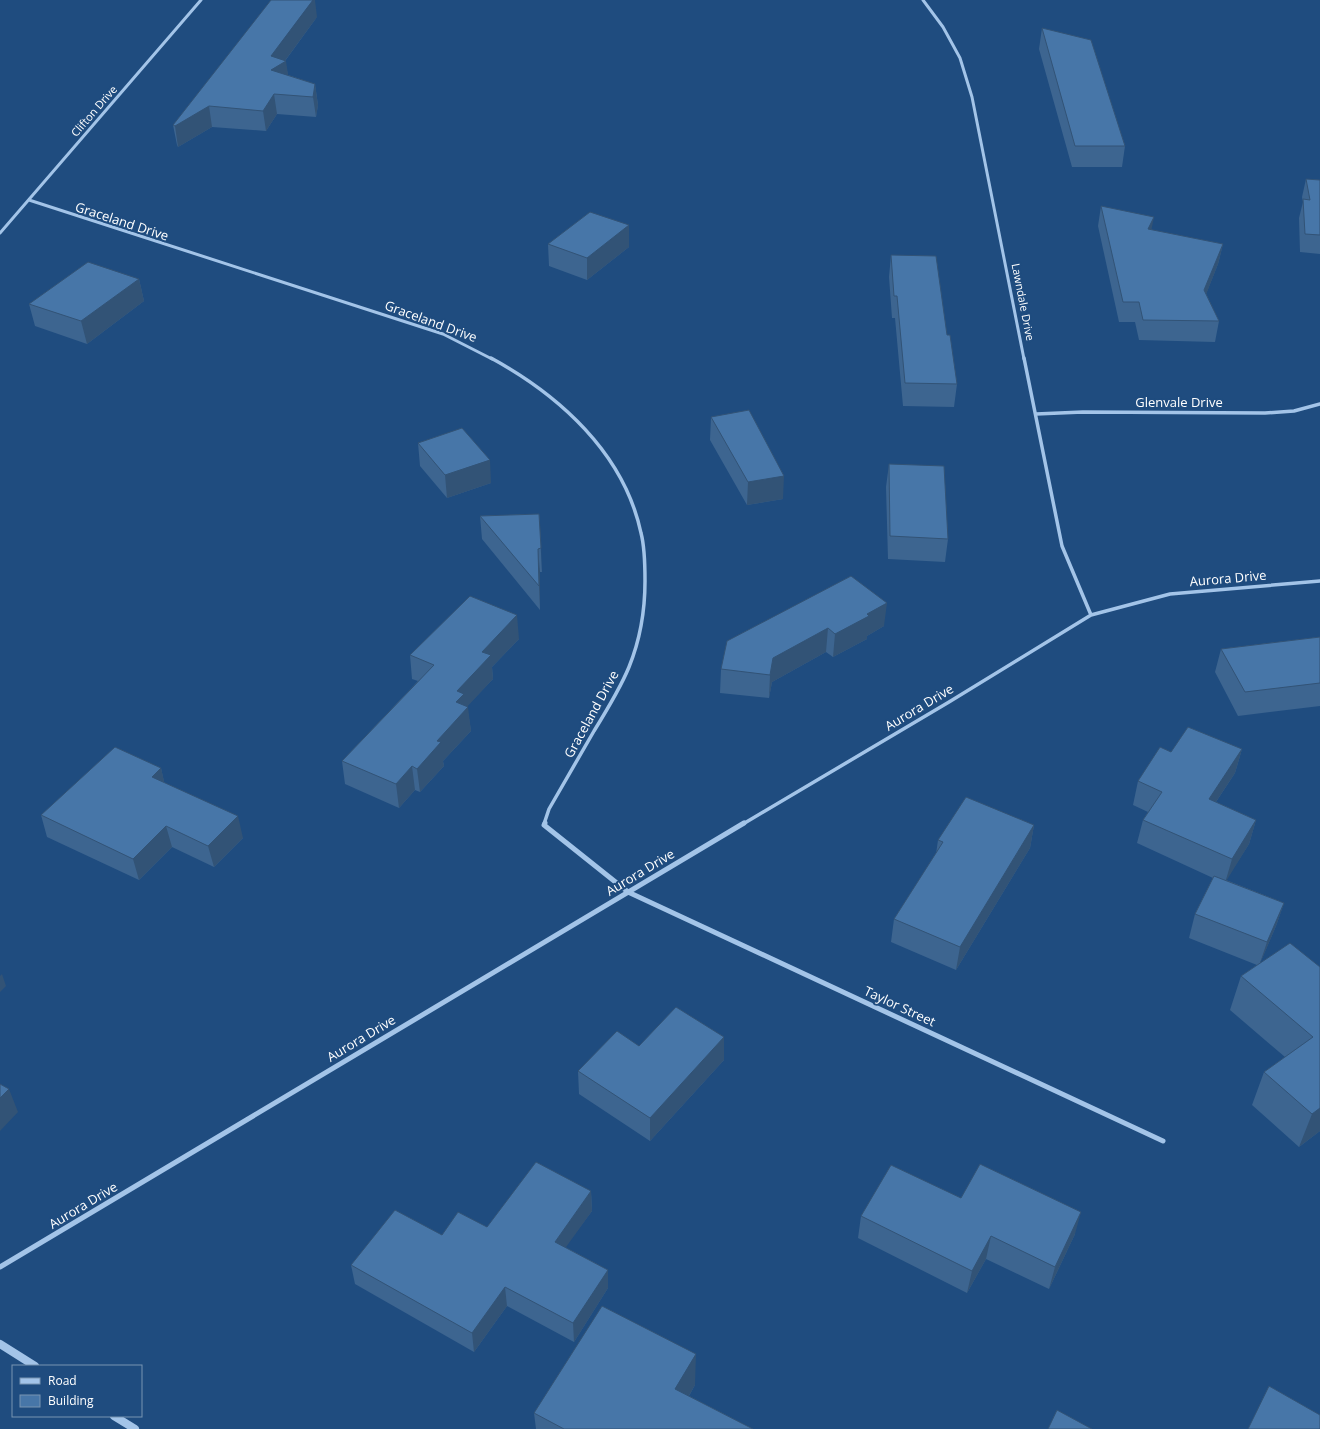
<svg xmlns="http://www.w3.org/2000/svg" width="1320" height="1429" font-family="'Open Sans',sans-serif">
	<rect width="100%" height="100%" fill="#1f4c7f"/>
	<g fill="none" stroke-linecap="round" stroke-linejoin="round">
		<path stroke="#a3c4e8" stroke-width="3" d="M 923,0 L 943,27 L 960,58 L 972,97 L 1024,359
			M 29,200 L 443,334 L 492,359
			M 0,233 L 201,0"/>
		<path stroke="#a3c4e8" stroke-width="3.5" d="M 491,358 C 559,395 624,453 641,533 C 645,548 645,565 645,581 C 645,610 640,640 629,667 C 620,689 607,710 594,731 C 579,757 564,783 549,809 L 544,824
			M 1024,358 L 1062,546 L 1091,615
			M 1036,414 L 1083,412 L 1265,413 L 1294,411 L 1320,404
			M 743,824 L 949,702 L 1091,615 L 1170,594 L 1320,581"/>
		<path stroke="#a3c4e8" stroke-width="5" d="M 545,823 L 544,825 L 628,892 L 1163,1141
			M 0,1267 L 744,823"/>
		<path stroke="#a3c4e8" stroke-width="8" d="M 0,1344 L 35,1366
			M 114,1416 L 135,1429"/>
	</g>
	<path fill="#3d6590" d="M 317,17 L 285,61 L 288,75 L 315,84 L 318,105 L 316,117 L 277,114 L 266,131 L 212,127 L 178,147 L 177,145 L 173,125 Z
		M 1042,28 L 1125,146 L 1122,167 L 1072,167 L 1039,49 Z
		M 1306,179 L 1320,180 L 1320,254 L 1300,252 L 1299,218 L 1303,202 L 1302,197 Z
		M 1101,206 L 1152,230 L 1223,244 L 1218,264 L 1206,294 L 1219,321 L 1215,342 L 1139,340 L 1135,322 L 1119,322 L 1098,226 Z
		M 629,225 L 629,247 L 587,280 L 549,266 L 548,244 Z
		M 891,255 L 947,335 L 957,384 L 954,407 L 903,406 L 895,318 L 892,318 L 889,277 Z
		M 139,279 L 144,301 L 87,344 L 35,326 L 29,304 Z
		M 711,417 L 783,499 L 747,505 L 710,440 Z
		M 418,443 L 491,483 L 447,498 L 420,466 Z
		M 889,464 L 948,539 L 945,562 L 888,559 L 886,487 Z
		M 539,514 L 542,572 L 540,572 L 540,610 L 482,539 L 480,516 Z
		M 851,576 L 884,626 L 867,636 L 867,639 L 833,657 L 826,652 L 772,682 L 769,698 L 720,693 L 721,669 Z
		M 1320,637 L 1320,706 L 1238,716 L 1215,672 L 1221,649 Z
		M 519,639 L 492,667 L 493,679 L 467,706 L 471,731 L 443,761 L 444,766 L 420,792 L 415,790 L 399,808 L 345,784 L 342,761 L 418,681 L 412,679 L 410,655 Z
		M 1242,749 L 1235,773 L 1216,802 L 1256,820 L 1249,844 L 1226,880 L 1284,903 L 1276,926 L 1260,963 L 1320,967 L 1320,1131 L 1299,1147 L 1252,1105 L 1264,1072 L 1285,1057 L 1230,1010 L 1241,976 L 1257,965 L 1189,938 L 1195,914 L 1213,878 L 1137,843 L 1143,820 L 1148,812 L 1133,805 L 1138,781 L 1171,752 Z
		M 161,768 L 164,782 L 243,838 L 214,867 L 172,847 L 139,880 L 47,837 L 41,815 Z
		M 1034,825 L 1030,848 L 956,970 L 891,942 L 894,919 L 936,854 L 938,840 Z
		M 724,1037 L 724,1060 L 650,1141 L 579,1094 L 578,1071 L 639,1046 Z
		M 591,1191 L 592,1211 L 565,1247 L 608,1270 L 608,1288 L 574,1342 L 507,1306 L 474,1352 L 355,1284 L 351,1265 L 442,1235 L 487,1227 Z
		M 961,1198 L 1075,1234 L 1049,1289 L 986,1259 L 967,1293 L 858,1238 L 861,1216 Z
		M 695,1385 L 689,1396 L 753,1429 L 536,1429 L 534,1413 Z"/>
	<path fill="#325376" d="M 313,0 L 315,0 L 317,17 L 284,62 L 286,61 L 289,81 L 271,70 L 271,56 Z
		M 315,84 L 318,105 L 316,117 L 313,97 Z
		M 274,94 L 277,114 L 266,131 L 263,111 Z
		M 209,106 L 212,127 L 178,147 L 175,126 Z
		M 1154,217 L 1150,237 L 1148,229 Z
		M 629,225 L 629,247 L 587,280 L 587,258 Z
		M 1223,244 L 1218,264 L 1200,310 L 1204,290 Z
		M 139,279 L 144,301 L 87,344 L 81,321 Z
		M 490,460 L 491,483 L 447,498 L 445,475 Z
		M 784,476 L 783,499 L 747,505 L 748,482 Z
		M 539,514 L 541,537 L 542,572 L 541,548 Z
		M 538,549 L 540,572 L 540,610 L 539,586 Z
		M 887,603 L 884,626 L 867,636 L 867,639 L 833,657 L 835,634 L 867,614 Z
		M 517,615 L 519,639 L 492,667 L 493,679 L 465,709 L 468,707 L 471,731 L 443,761 L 444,766 L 420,792 L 417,769 L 437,741 L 456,702 L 457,691 L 482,652 Z
		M 828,628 L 826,652 L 772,682 L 769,698 L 770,675 L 773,658 Z
		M 1242,749 L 1235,773 L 1202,823 L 1209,799 Z
		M 412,766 L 415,790 L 399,808 L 396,784 Z
		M 161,768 L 166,790 L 152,777 Z
		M 238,816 L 243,838 L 214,867 L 208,846 Z
		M 1256,820 L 1249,844 L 1225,883 L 1232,859 Z
		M 1034,825 L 1030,848 L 956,970 L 960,947 Z
		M 166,826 L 172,847 L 139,880 L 133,859 Z
		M 1284,903 L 1276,926 L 1259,966 L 1267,942 Z
		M 2,974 L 6,986 L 0,992 L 0,976 Z
		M 724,1037 L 724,1060 L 650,1141 L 650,1118 Z
		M 9,1089 L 18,1112 L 0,1131 L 0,1098 Z
		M 1320,1108 L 1320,1131 L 1299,1147 L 1312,1114 Z
		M 591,1191 L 592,1211 L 556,1261 L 555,1242 Z
		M 1081,1212 L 1075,1234 L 1049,1289 L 1055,1267 Z
		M 991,1236 L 986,1259 L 967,1293 L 972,1271 Z
		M 608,1270 L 608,1288 L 574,1342 L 573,1323 Z
		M 505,1287 L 507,1306 L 474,1352 L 472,1333 Z
		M 696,1354 L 695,1385 L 675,1420 L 675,1389 Z"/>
	<path fill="#4776a8" stroke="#325376" d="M 271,0 L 313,0 L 271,56 L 286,61 L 271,70 L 315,84 L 313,97 L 274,94 L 263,111 L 209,106 L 175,126 L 173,125 Z
		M 1042,28 L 1091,40 L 1125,146 L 1075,146 Z
		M 1306,179 L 1320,180 L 1320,235 L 1305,234 L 1303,199 L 1310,200 Z
		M 1101,206 L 1154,217 L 1148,229 L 1223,244 L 1204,290 L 1219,321 L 1143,320 L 1139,302 L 1123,302 Z
		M 590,212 L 629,225 L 587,258 L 548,244 Z
		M 891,255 L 936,256 L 947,335 L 950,335 L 957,384 L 905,383 L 897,296 L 894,296 Z
		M 88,262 L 139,279 L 81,321 L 29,304 Z
		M 749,410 L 784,476 L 748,482 L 711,417 Z
		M 462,428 L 490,460 L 445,475 L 418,443 Z
		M 889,464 L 944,466 L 948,539 L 890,536 Z
		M 539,514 L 541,548 L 538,549 L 539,586 L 480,516 Z
		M 851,576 L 887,603 L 867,614 L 869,616 L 835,634 L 828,628 L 773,658 L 770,675 L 721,669 L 727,641 Z
		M 470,596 L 517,615 L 482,652 L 491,655 L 457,691 L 464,694 L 456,702 L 468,707 L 437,741 L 441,742 L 417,769 L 412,766 L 396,784 L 342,761 L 434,665 L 410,655 Z
		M 1320,637 L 1320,683 L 1245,692 L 1221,649 Z
		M 1188,727 L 1242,749 L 1209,799 L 1256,820 L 1232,859 L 1143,820 L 1162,792 L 1138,781 L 1160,747 L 1171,752 Z
		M 115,747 L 161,768 L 152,777 L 238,816 L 208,846 L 166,826 L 133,859 L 41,815 Z
		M 966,797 L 1034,825 L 960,947 L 894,919 L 943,842 L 938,840 Z
		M 1214,876 L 1284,903 L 1267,942 L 1195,914 Z
		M 1290,943 L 1320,967 L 1320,1108 L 1312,1114 L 1264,1072 L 1313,1037 L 1241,976 Z
		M 676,1007 L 724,1037 L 650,1118 L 578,1071 L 617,1031 L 639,1046 Z
		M 0,1084 L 9,1089 L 0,1098 Z
		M 536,1162 L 591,1191 L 555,1242 L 608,1270 L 573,1323 L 505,1287 L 472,1333 L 351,1265 L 395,1210 L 442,1235 L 458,1212 L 487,1227 Z
		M 980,1164 L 1081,1212 L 1055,1267 L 991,1236 L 972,1271 L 861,1216 L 891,1165 L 961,1198 Z
		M 602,1306 L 696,1354 L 675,1389 L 753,1429 L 564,1429 L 534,1413 Z
		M 1269,1386 L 1320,1415 L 1320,1429 L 1248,1429 Z
		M 1057,1410 L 1092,1429 L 1048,1429 Z"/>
	<g text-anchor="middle" stroke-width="4" stroke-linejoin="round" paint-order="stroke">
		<g font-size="11" fill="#fff" stroke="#1f4c7f">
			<text transform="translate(94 111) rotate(-49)" y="4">Clifton Drive</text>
			<text transform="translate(1023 302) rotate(79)" y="4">Lawndale Drive</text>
		</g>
		<g font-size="13" fill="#fff" stroke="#1f4c7f">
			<text transform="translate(122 221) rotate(18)" y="5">Graceland Drive</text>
			<text transform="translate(431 321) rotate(20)" y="5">Graceland Drive</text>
			<text x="1179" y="407">Glenvale Drive</text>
			<text transform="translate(1228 578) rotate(-5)" y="5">Aurora Drive</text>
			<text transform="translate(919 707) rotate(-31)" y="5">Aurora Drive</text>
			<text transform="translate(591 714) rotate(-61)" y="5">Graceland Drive</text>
			<text transform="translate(640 872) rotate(-31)" y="5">Aurora Drive</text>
			<text transform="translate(900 1006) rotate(25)" y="5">Taylor Street</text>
			<text transform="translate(361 1038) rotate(-31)" y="5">Aurora Drive</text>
			<text transform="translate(83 1205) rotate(-31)" y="5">Aurora Drive</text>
		</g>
	</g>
	<rect x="12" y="1365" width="130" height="52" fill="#1f4c7f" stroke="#7994b2"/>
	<rect x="20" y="1378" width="20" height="6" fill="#a3c4e8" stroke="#7994b2"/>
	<text x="48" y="1385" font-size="12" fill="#ffffff">Road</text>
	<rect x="20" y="1395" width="20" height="12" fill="#4776a8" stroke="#7994b2"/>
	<text x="48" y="1405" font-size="12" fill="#ffffff">Building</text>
</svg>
